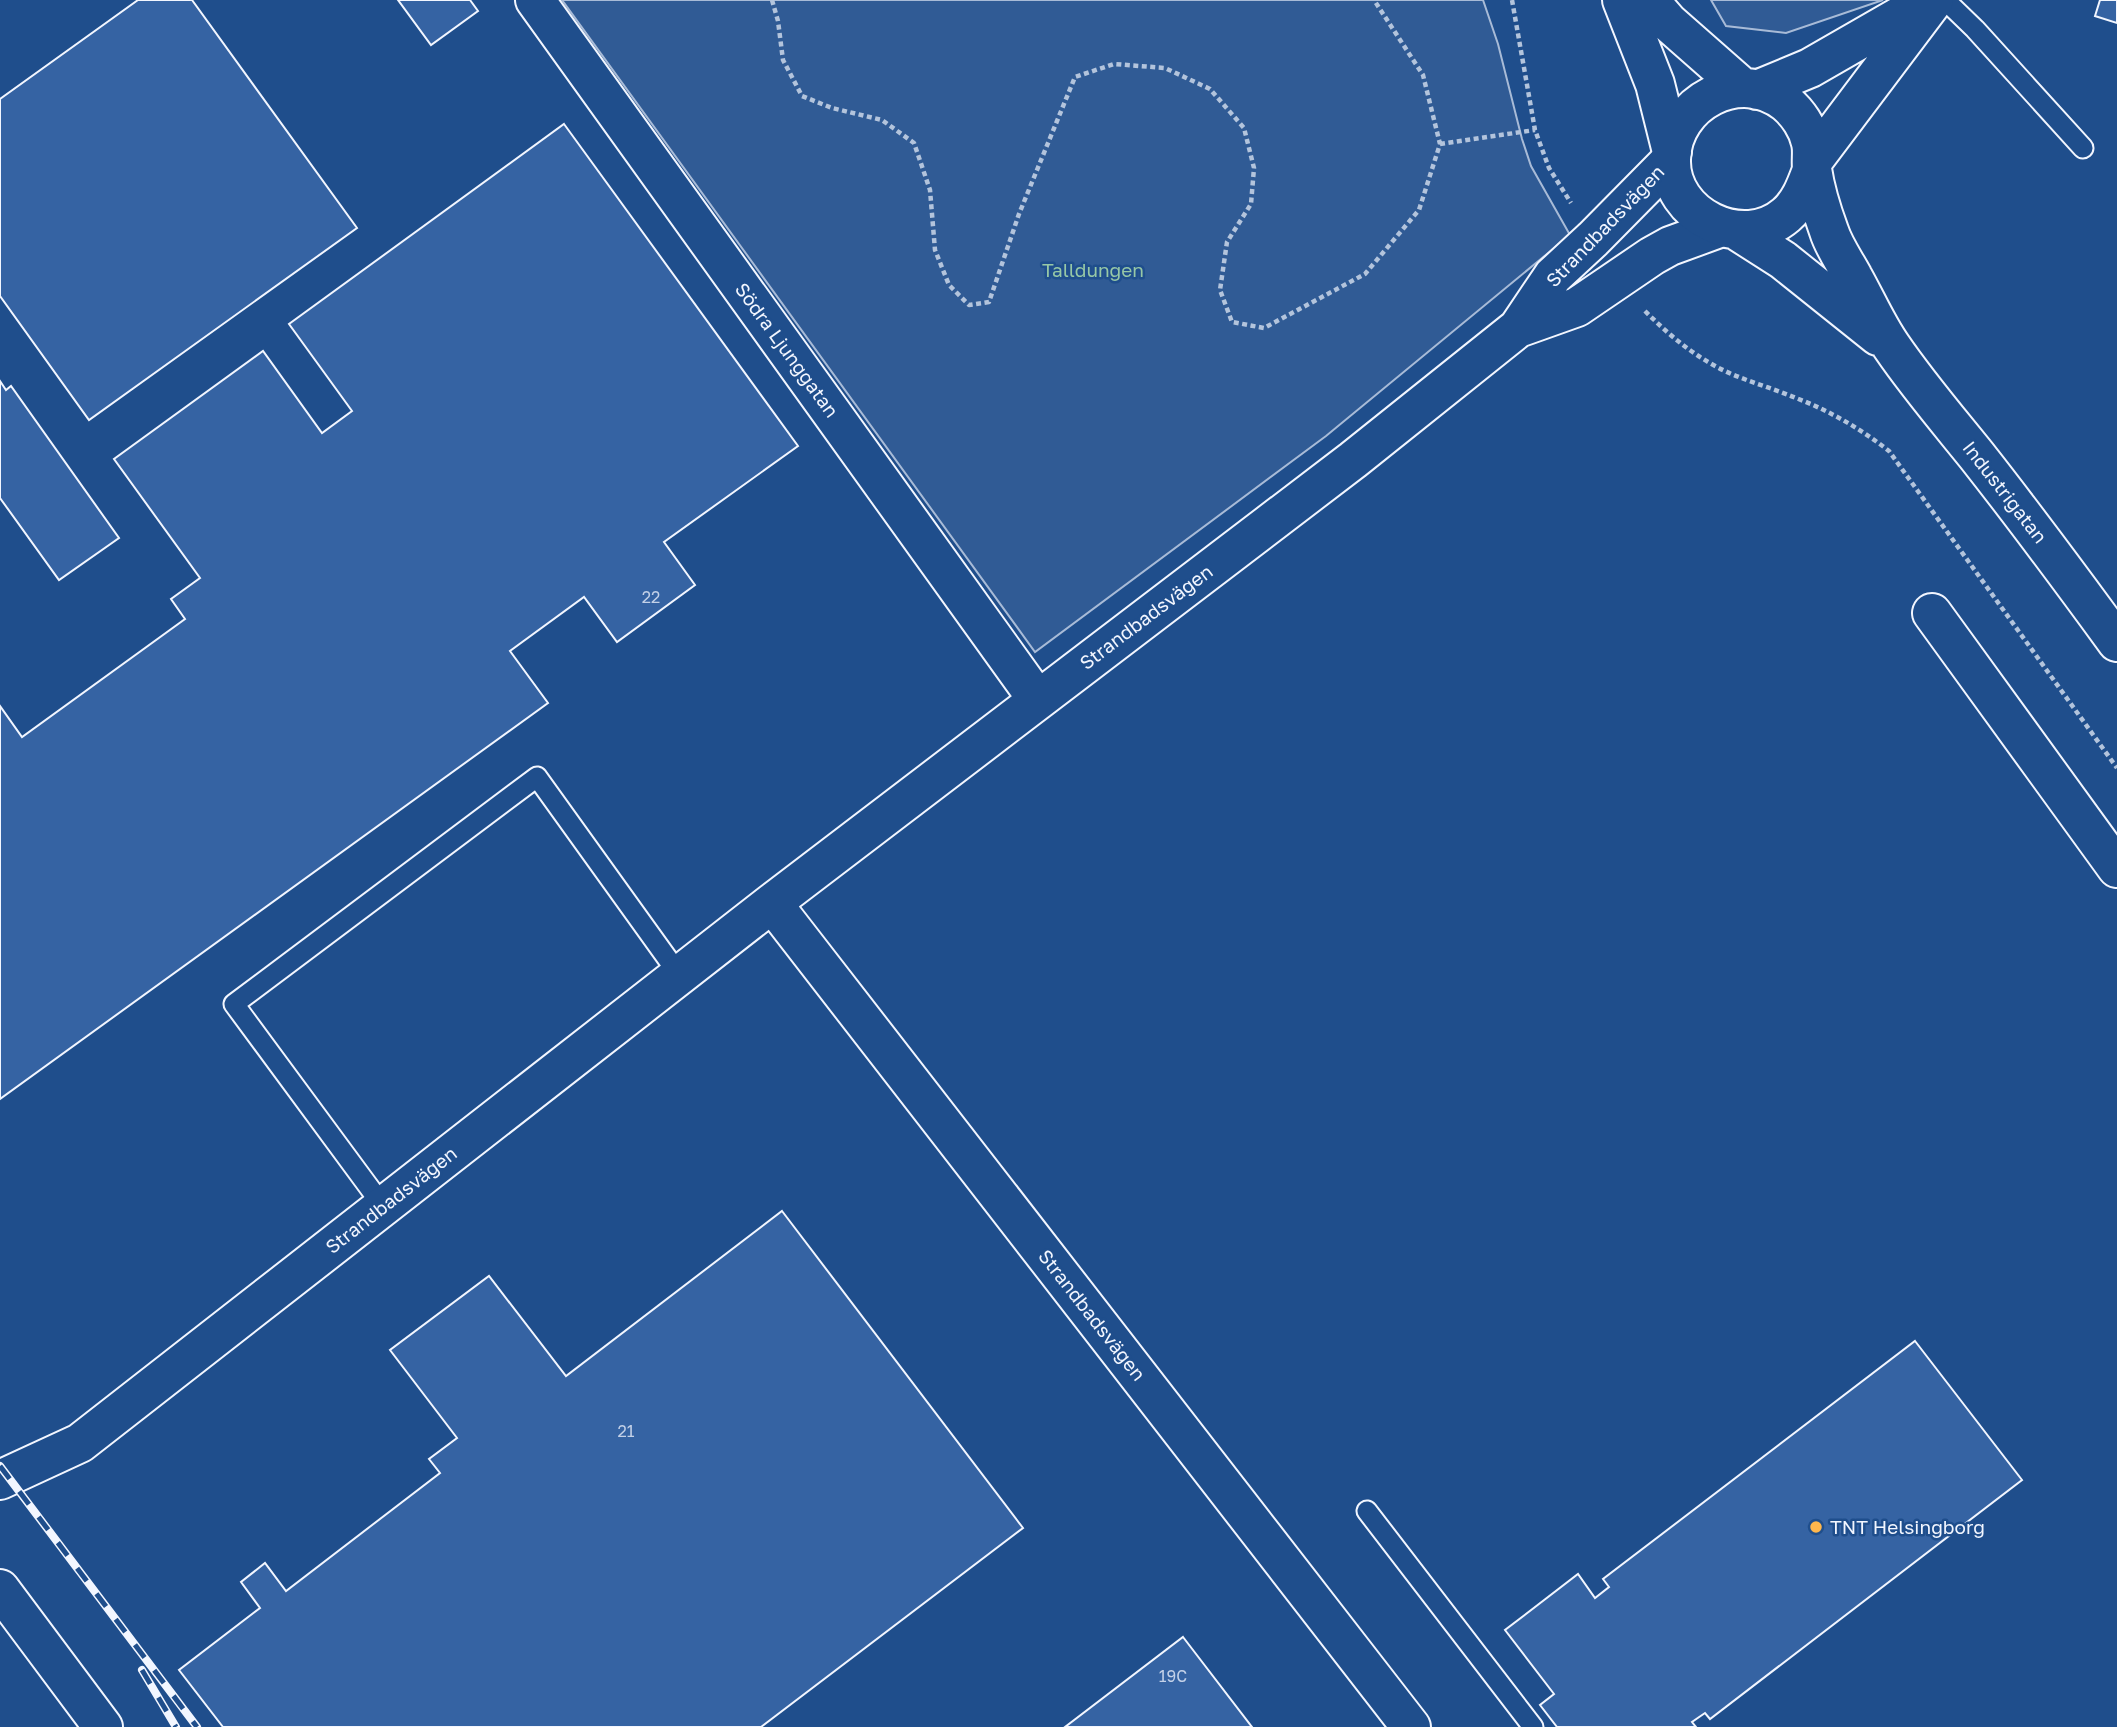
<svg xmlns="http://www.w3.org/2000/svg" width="2117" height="1727" font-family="'Golos Text',sans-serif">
	<rect width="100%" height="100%" fill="#1f4e8c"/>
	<path fill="#305b95" stroke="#a8bbd7" stroke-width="2" d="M 562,0 L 1483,0 L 1498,44 L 1522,139 L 1531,166 L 1570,235 L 1326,436 L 1035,652 Z
		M 1711,0 L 1883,0 L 1786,33 L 1726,26 Z"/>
	<path fill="#3563a3" stroke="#f2f6ff" stroke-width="2" d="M 138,0 L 192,0 L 357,228 L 89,420 L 0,296 L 0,99 Z
		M 398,0 L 470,0 L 478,11 L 431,45 Z
		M 2100,0 L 2117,0 L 2117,23 L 2095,16 Z
		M 564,124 L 798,446 L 664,542 L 695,585 L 617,642 L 584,597 L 510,651 L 548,703 L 0,1099 L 0,706 L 22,737 L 185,619 L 171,599 L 200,578 L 114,459 L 263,351 L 322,433 L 352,411 L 289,324 Z
		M 0,381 L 6,390 L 11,386 L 119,538 L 59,580 L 0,498 Z
		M 782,1211 L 1023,1528 L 761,1727 L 223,1727 L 179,1670 L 260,1608 L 241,1582 L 265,1563 L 286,1591 L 440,1473 L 429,1459 L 457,1438 L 390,1350 L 489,1276 L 566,1376 Z
		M 1915,1341 L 2022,1480 L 1710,1719 L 1705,1713 L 1692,1722 L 1696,1727 L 1557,1727 L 1540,1705 L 1554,1694 L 1505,1630 L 1578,1574 L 1595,1598 L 1609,1587 L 1603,1579 Z
		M 1183,1637 L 1252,1727 L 1065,1727 Z"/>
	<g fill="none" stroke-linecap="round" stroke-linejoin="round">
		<defs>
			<path id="service" d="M 1945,0 L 1975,29 L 2083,148
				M 383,1206 L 234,1004 L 537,777 L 680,976
				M 1367,1511 L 1533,1727"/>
			<path id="minor" d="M 535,0 L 1038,700
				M 1518,328 L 1577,307 L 1652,256 L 1670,246 L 1722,227
				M 1932,613 L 2117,868
				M 772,903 L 1411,1727
				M 0,1480 L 80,1443 L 772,903 L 1353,460 L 1518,328 L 1553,276 L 1593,239 L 1671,160
				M 0,1589 L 103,1727"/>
			<path id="tertiary" d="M 1622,0 L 1655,84 L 1672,152
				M 1649,0 L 1668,22 L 1743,88
				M 1757,90 L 1810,68 L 1923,3
				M 1812,162 L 1934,0
				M 1812,170 C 1806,186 1800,203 1786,215 C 1743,252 1669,216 1671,159 C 1672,103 1740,66 1786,103 C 1798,113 1808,128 1811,143 C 1813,151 1811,161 1812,169 C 1815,189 1822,212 1829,231 C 1834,247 1845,262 1853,277 C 1866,300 1877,326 1892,347 C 1918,385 1948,420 1977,456 C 2025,517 2071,579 2117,642
				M 1736,230 L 1783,260 L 1878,336"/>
		</defs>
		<use href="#service" stroke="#f2f6ff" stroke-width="23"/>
		<use href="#minor" stroke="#f2f6ff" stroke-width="42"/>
		<use href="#tertiary" stroke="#f2f6ff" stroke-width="42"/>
		<path stroke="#b3c4dc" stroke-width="4.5" stroke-dasharray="5 3.5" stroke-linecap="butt" d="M 772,0 L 778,21 L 783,60 L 802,96 L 832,108 L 882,120 L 914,143 L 930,190 L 935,250 L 949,285 L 969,305 L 989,302 L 1019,214 L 1075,77 L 1114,64 L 1165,68 L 1210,89 L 1244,128 L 1254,168 L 1251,204 L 1227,242 L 1220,290 L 1232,322 L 1264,328 L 1365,274 L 1419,210 L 1440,144 L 1423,75 L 1374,0
			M 1512,0 L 1535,130 L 1549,168 L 1571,203
			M 1440,144 L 1535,130
			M 1645,311 C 1667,333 1689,352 1717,367 C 1741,380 1770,387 1796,398 C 1830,411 1861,429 1889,451 L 2117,768"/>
		<use href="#service" stroke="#1f4e8c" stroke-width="19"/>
		<use href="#minor" stroke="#1f4e8c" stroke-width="38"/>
		<use href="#tertiary" stroke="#1f4e8c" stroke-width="38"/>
		<defs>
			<path id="rail" d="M 0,1466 L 197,1727
				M 142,1670 L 176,1727"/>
		</defs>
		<use href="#rail" stroke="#f2f6ff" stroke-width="8"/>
		<use href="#rail" stroke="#1f4e8c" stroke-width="5" stroke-dasharray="16" stroke-linecap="butt"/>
	</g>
	<circle fill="#ffb74d" stroke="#1f4e8c" stroke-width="2.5" cx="1816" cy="1527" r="7"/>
	<g text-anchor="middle" stroke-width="5" stroke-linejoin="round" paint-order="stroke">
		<g font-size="16" fill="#c3d1e8">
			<text x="651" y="603">22</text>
			<text x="626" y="1437">21</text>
			<text x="1173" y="1682">19C</text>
		</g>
		<g font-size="19" fill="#f2f6ff" stroke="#1f4e8c">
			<text transform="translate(1605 226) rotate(-46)" y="7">Strandbadsvägen</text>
			<text transform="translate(787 350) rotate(54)" y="7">Södra Ljunggatan</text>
			<text transform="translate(2005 492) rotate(52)" y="7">Industrigatan</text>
			<text transform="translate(1146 617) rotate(-37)" y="7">Strandbadsvägen</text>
			<text transform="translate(391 1200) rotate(-38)" y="7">Strandbadsvägen</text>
			<text transform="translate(1092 1315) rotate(52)" y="7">Strandbadsvägen</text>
		</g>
		<g font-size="19" fill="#97c8a6" stroke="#1f4e8c">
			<text x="1093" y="277">Talldungen</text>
		</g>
		<g font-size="19" fill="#f2f6ff" stroke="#1f4e8c" text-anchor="start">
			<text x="1830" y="1534">TNT Helsingborg</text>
		</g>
	</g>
</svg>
